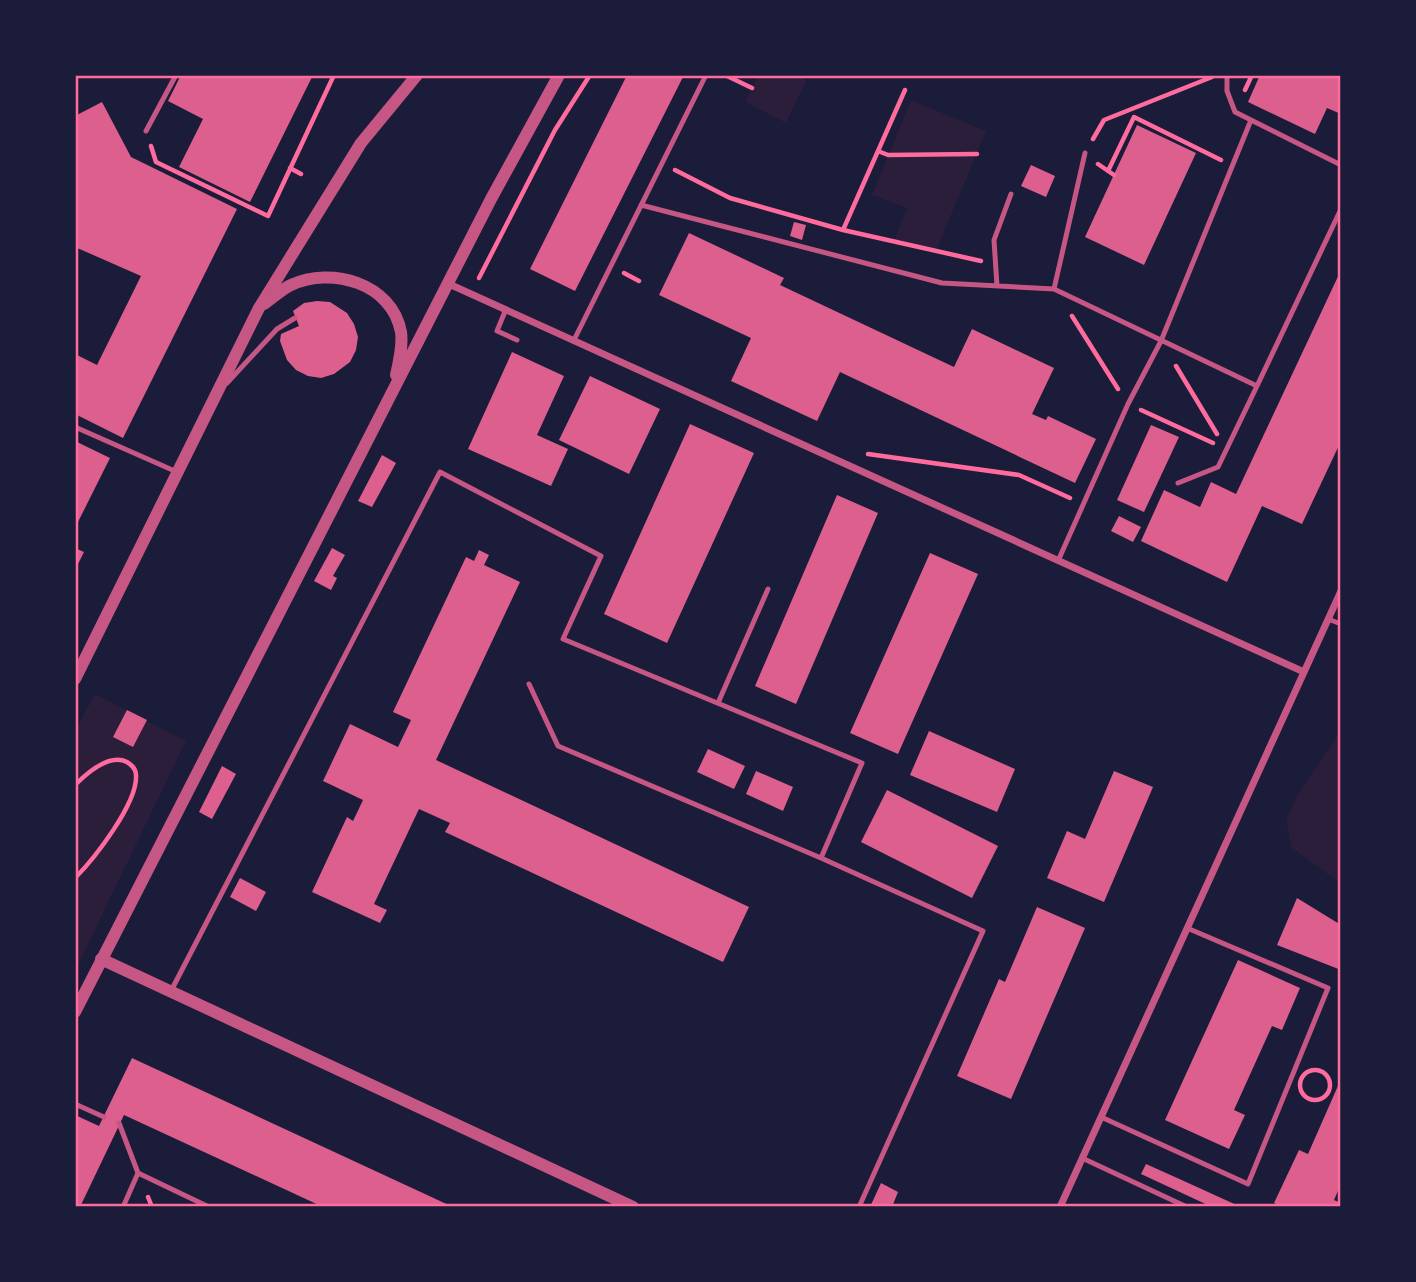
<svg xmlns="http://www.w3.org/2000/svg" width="1416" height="1282" font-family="'Source Serif 4',serif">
	<rect width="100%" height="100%" fill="#1b1b3a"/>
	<path fill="#2a1e3b" d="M 759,75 L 798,75 L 807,80 L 786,123 L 745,102 Z
		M 911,100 L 986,131 L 936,251 L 894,241 L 907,208 L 872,195 Z
		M 95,694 L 186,741 L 75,971 L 75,730 Z
		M 1341,731 L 1341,884 L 1291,847 L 1286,820 L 1298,794 Z"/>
	<path fill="#dd5f8e" d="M 181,75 L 313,75 L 250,202 L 179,167 L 203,119 L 168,101 Z
		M 627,75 L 684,75 L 575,291 L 530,269 Z
		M 1260,75 L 1341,75 L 1341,114 L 1327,108 L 1315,134 L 1248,102 Z
		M 102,102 L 131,157 L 237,209 L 123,438 L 75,414 L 75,354 L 97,365 L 141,276 L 75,247 L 75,116 Z
		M 1137,125 L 1196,153 L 1144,265 L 1085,237 Z
		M 1031,165 L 1055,176 L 1046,197 L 1021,186 Z
		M 794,222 L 806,225 L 802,240 L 790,236 Z
		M 689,233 L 784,278 L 780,285 L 954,367 L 972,329 L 1054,368 L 1032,414 L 1046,420 L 1048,416 L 1096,439 L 1075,483 L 840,372 L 817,421 L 731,381 L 751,338 L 659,295 Z
		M 1341,270 L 1341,441 L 1302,524 L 1262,506 L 1227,582 L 1141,541 L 1164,490 L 1200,507 L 1211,482 L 1236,494 Z
		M 317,301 L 330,302 L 347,313 L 354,324 L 358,337 L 356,350 L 350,362 L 334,374 L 321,378 L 308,376 L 296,370 L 287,360 L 280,341 L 281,334 L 299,326 L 293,311 L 304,303 Z
		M 512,352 L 564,376 L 537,435 L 568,449 L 551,486 L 468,449 Z
		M 590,376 L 660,409 L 629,474 L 559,440 Z
		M 690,424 L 754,453 L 667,643 L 604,614 Z
		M 1151,425 L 1179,437 L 1144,512 L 1117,500 Z
		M 75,441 L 110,458 L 75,528 Z
		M 382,455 L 396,463 L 372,507 L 358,501 Z
		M 837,495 L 878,513 L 796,704 L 755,686 Z
		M 1119,516 L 1141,527 L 1133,542 L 1111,531 Z
		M 75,548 L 84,552 L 75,570 Z
		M 332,548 L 345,555 L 333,576 L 337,578 L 331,590 L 314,581 Z
		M 479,550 L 489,555 L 484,565 L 520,582 L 436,760 L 749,907 L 723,962 L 445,832 L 450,823 L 419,809 L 374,904 L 387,910 L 380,923 L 312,892 L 347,817 L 353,821 L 363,800 L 323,781 L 350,724 L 398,747 L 411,720 L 393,712 L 466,557 L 474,561 Z
		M 930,553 L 978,574 L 898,754 L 850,733 Z
		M 127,710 L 147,720 L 133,747 L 113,737 Z
		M 929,731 L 1015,769 L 997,812 L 910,775 Z
		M 708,749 L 745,766 L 734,789 L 697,772 Z
		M 222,766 L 236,774 L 212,819 L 199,812 Z
		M 756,771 L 793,787 L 783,811 L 746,794 Z
		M 1114,771 L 1153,787 L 1104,902 L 1047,878 L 1067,831 L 1085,839 Z
		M 887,790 L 998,846 L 972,898 L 861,842 Z
		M 240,878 L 266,892 L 256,911 L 230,897 Z
		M 1297,898 L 1341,925 L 1341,970 L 1277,945 Z
		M 1037,907 L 1085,928 L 1011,1099 L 957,1076 L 999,979 L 1005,982 Z
		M 1238,960 L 1300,988 L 1282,1030 L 1272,1026 L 1234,1110 L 1245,1115 L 1229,1149 L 1165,1120 Z
		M 132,1058 L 453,1207 L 323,1207 L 124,1115 L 80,1207 L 75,1207 L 75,1115 L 99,1126 Z
		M 1341,1079 L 1341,1184 L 1334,1200 L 1341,1203 L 1341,1207 L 1283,1207 L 1274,1203 L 1299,1150 L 1308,1154 Z
		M 1146,1164 L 1175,1177 L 1241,1207 L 1212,1207 L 1141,1174 Z
		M 881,1183 L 898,1192 L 892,1207 L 870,1207 Z"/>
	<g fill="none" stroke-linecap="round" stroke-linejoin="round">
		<path stroke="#ff6b9d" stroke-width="4.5" d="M 725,75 L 752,88
			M 1245,90 L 1252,75
			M 1093,139 L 1104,120 L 1212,77
			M 151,146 L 156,162 L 268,216 L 334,75
			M 878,151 L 888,155 L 977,154
			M 1098,164 L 1114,175
			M 290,168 L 301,174
			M 675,170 L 730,198 L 843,230 L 981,261
			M 1108,171 L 1134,117 L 1221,160
			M 843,230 L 905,90
			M 624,273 L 639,281
			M 479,278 L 555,130 L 590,75
			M 1072,316 L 1118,389
			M 1176,366 L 1217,434
			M 1141,410 L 1213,443
			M 868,454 L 1019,475 L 1070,498
			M 75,785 C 87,773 109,753 127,762 C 132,765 136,769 136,775 C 138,803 94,859 75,878
			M1300 1085a15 15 0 1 1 30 0a15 15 0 1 1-30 0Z
			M 148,1197 L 152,1207"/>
		<path stroke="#c65784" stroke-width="5" d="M 1227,75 L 1227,91 L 1235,112 L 1341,165
			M 146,131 L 176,75
			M 641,205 L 942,283 L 1054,289 L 1257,386 L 1341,209
			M 997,286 L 994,240 L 1011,194
			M 1054,289 L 1085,153
			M 506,309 L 497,331 L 517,340
			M 574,340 L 706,75
			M 227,383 L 277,329 L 295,318
			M 75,427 L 177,472
			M 1178,483 L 1218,467 L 1257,386
			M 1058,561 L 1128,404 L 1161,341 L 1251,120
			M 1328,619 L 1341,624
			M 529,684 L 558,746 L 821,858 L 983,931 L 859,1207
			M 718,703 L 768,589
			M 171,991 L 440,472 L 601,556 L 563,639 L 862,763 L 821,858
			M 75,1104 L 104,1117
			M 1101,1117 L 1248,1184 L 1328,988 L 1187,928
			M 119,1123 L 138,1173 L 209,1207
			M 1082,1158 L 1187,1207
			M 123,1207 L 138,1173"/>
		<path stroke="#c65784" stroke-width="7" d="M 449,284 L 1304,672
			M 1060,1207 L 1341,591"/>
		<path stroke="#c65784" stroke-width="12" d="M 264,304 C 273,298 282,289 291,285 C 331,266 392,283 401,332 C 403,345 399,362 396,375
			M 75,679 L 259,308 L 361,143 L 417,75
			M 101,959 L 633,1207
			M 75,1012 L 491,199 L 559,75"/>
	</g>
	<rect width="1416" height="1282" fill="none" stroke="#1b1b3a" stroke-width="154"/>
	<rect x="77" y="77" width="1262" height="1128" fill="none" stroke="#ff6b9d" stroke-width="2.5"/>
</svg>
